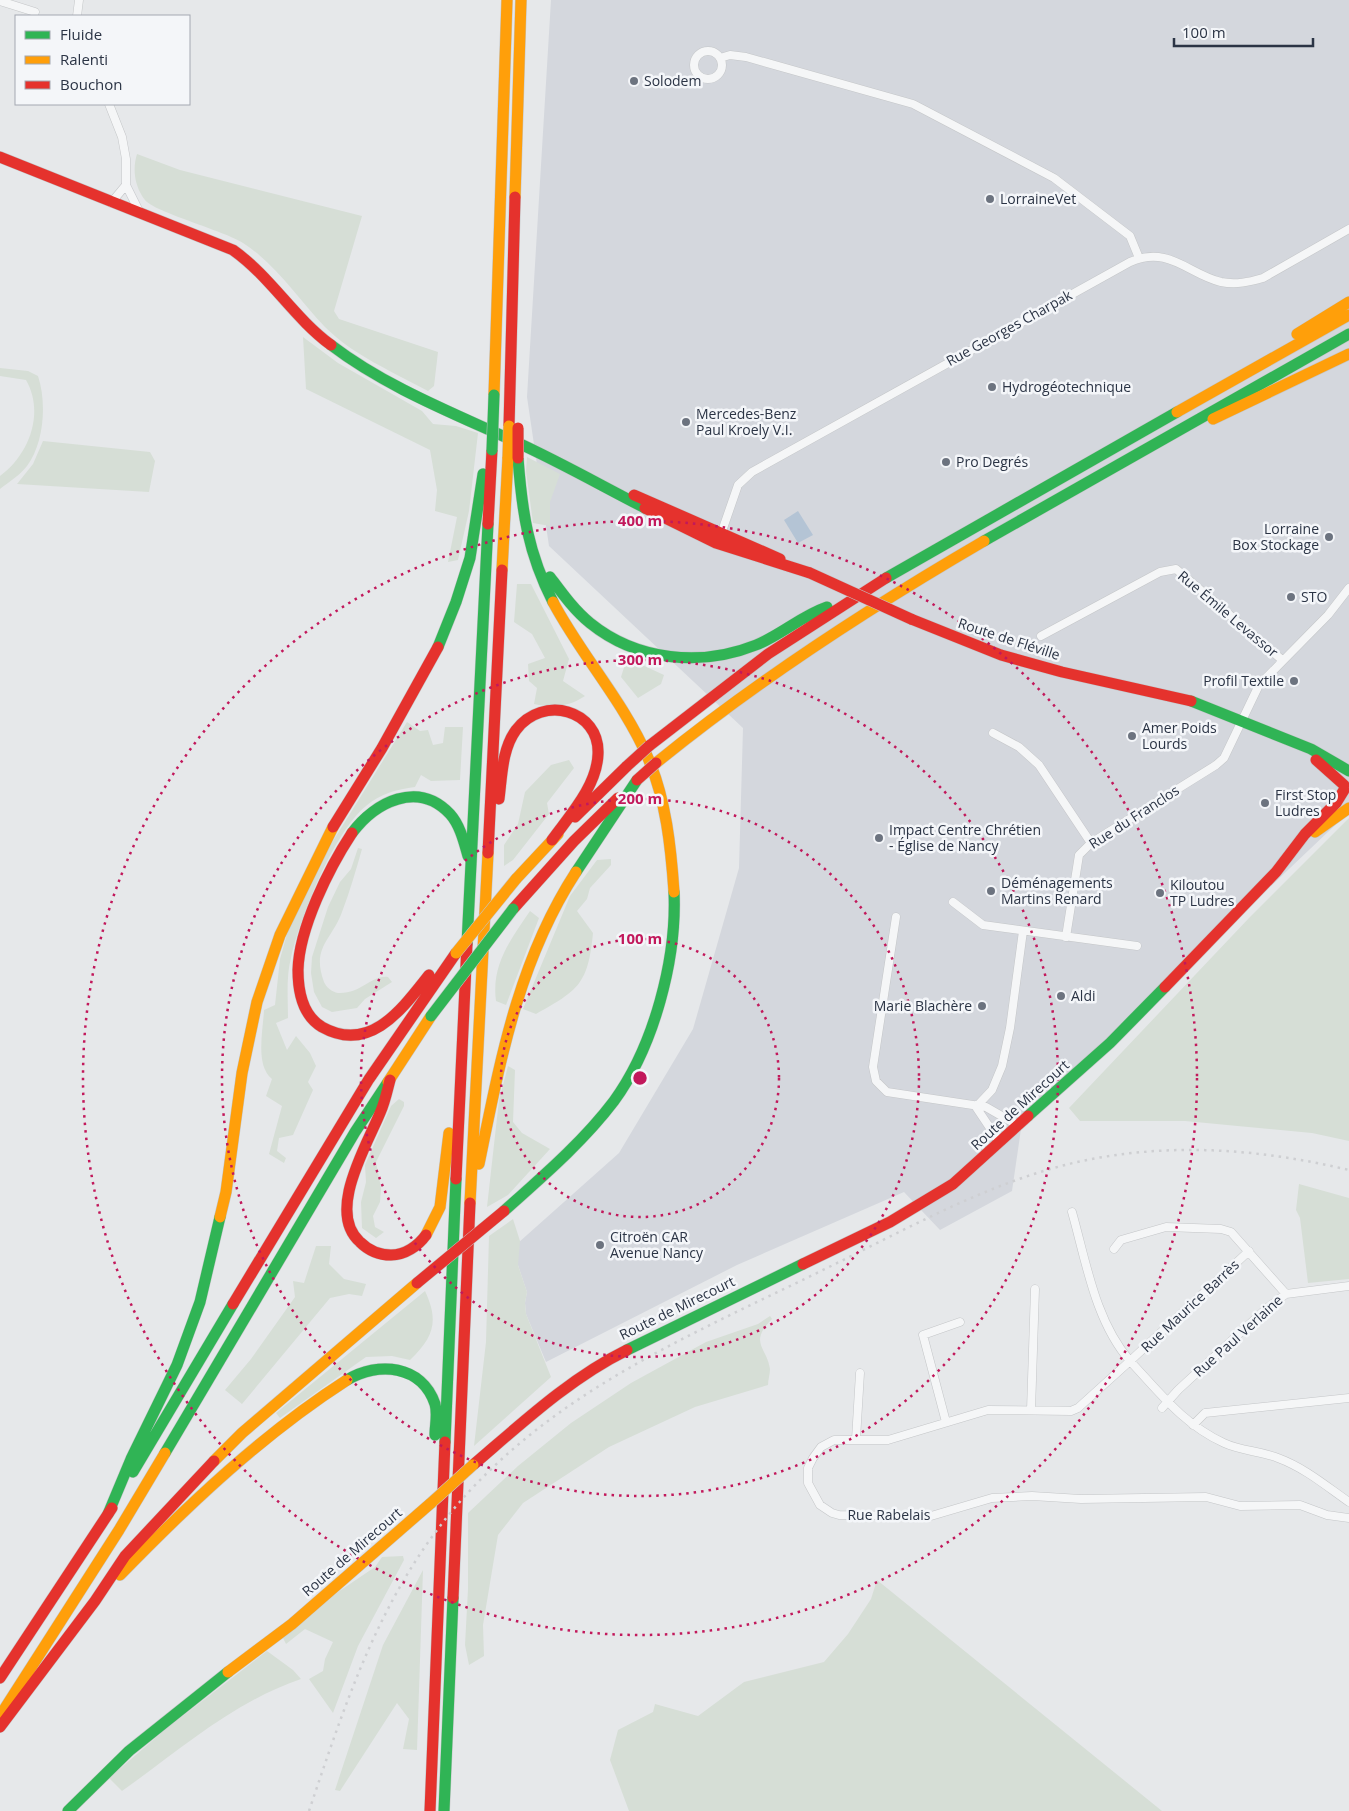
<svg xmlns="http://www.w3.org/2000/svg" width="1349" height="1811" font-family="'Open Sans',sans-serif">
	<rect width="100%" height="100%" fill="#e6e8ea"/>
	<path fill="#d4d7dd" d="M 551,0 L 1349,0 L 1349,812 L 1022,1122 L 1012,1191 L 940,1230 L 904,1192 L 737,1265 L 546,1362 L 526,1314 L 525,1303 L 527,1292 L 518,1265 L 518,1243 L 619,1153 L 693,1029 L 739,868 L 743,728 L 549,546 L 527,397 Z"/>
	<path fill="#d6ded6" d="M 137,154 L 180,170 L 362,216 L 334,311 L 339,319 L 438,352 L 434,386 L 428,391 C 393,372 353,355 325,327 C 298,299 276,264 243,243 C 225,231 154,212 145,200 C 135,187 132,170 137,154 Z
		M 303,337 L 338,363 L 422,411 L 433,424 L 456,426 L 478,433 L 469,511 L 458,560 L 448,562 L 457,517 L 435,511 L 437,490 L 430,450 L 306,389 Z
		M 0,368 L 28,371 L 38,376 C 47,403 44,443 27,466 C 20,475 9,482 0,489 L 0,476 C 29,455 45,413 26,380 L 0,376 Z
		M 43,441 L 150,452 L 155,461 L 149,492 L 17,484 L 33,464 Z
		M 527,457 L 560,474 L 550,502 L 550,526 L 533,523 L 526,471 Z
		M 517,584 L 531,584 L 569,659 L 563,681 L 585,696 C 568,707 554,708 534,704 L 537,688 L 529,681 L 528,664 L 545,658 L 532,634 L 514,622 Z
		M 627,658 L 664,675 L 661,684 L 638,698 L 621,677 Z
		M 407,722 L 420,731 L 428,730 L 433,745 L 443,743 L 445,727 L 463,727 L 460,780 L 431,781 L 421,775 L 415,787 C 397,789 380,794 366,806 C 334,832 300,917 291,958 C 286,976 288,999 288,1018 L 276,1023 L 287,1050 L 296,1036 L 310,1053 L 316,1066 L 308,1082 L 313,1090 L 293,1135 L 279,1138 L 277,1151 L 286,1158 L 284,1163 L 269,1154 L 282,1106 L 266,1096 L 272,1079 C 255,1065 263,1031 264,1010 L 275,1005 L 280,959 L 292,916 L 315,870 Z
		M 569,760 L 574,768 L 547,803 L 549,814 L 513,860 L 504,866 L 504,845 L 518,824 L 525,792 L 551,765 Z
		M 1349,818 L 1349,1141 L 1312,1133 L 1185,1121 L 1080,1121 L 1069,1108 L 1249,918 Z
		M 358,848 L 362,849 C 356,870 350,891 342,912 C 332,940 311,947 324,982 C 326,987 332,992 338,993 C 362,994 371,975 388,977 L 392,982 L 365,999 L 357,1008 L 332,1012 L 322,1007 L 314,992 L 311,973 L 312,957 L 328,907 L 340,882 L 351,869 Z
		M 611,859 L 611,865 L 590,888 L 587,899 L 577,911 L 593,933 C 588,984 579,990 536,1014 L 523,1009 L 570,896 L 597,860 Z
		M 530,911 L 539,918 L 506,1005 L 496,1001 C 491,965 511,939 530,911 Z
		M 508,1066 L 515,1070 L 513,1122 L 522,1133 L 550,1149 L 508,1195 L 487,1207 L 499,1100 Z
		M 399,1099 L 404,1102 L 404,1106 L 376,1162 L 381,1188 L 380,1202 L 373,1216 L 375,1227 L 384,1232 L 376,1238 L 362,1228 L 361,1202 L 366,1182 L 365,1165 L 391,1106 Z
		M 1299,1184 L 1349,1198 L 1349,1279 L 1308,1283 L 1300,1218 L 1296,1210 Z
		M 513,1219 L 520,1241 L 518,1265 L 527,1292 L 525,1303 L 526,1314 L 551,1377 L 474,1446 L 486,1342 L 489,1236 Z
		M 316,1246 L 331,1246 L 329,1264 L 344,1279 L 366,1284 L 362,1296 L 349,1294 L 330,1298 L 242,1404 L 225,1390 L 251,1359 L 295,1297 L 293,1281 L 304,1283 Z
		M 425,1291 C 439,1321 434,1337 410,1360 L 392,1356 L 366,1357 L 280,1418 L 276,1413 Z
		M 770,1316 L 772,1319 C 748,1343 767,1347 770,1369 C 770,1374 768,1380 768,1385 L 695,1407 L 609,1447 L 523,1503 L 498,1535 L 483,1625 L 484,1656 L 469,1665 L 465,1645 L 468,1589 L 468,1513 L 518,1466 L 571,1423 L 631,1383 L 706,1342 L 758,1324 Z
		M 403,1556 L 404,1560 L 358,1646 L 333,1713 L 309,1679 L 323,1671 L 325,1659 L 333,1642 L 305,1629 L 286,1644 L 283,1638 L 338,1592 L 375,1567 L 382,1557 Z
		M 423,1570 L 417,1750 L 403,1749 L 409,1719 L 397,1703 L 340,1791 L 335,1790 L 383,1645 Z
		M 877,1580 L 1162,1811 L 629,1811 L 610,1760 L 618,1730 L 653,1712 L 655,1704 L 698,1716 L 744,1682 L 824,1662 L 848,1634 L 871,1599 Z
		M 267,1651 L 293,1670 L 301,1679 C 233,1702 180,1750 122,1791 L 109,1778 L 166,1729 Z"/>
	<path fill="#b4c4d5" d="M 798,511 L 813,535 L 798,543 L 784,520 Z"/>
	<g fill="none" stroke-linecap="round" stroke-linejoin="round">
		<defs>
			<path id="street" d="M 0,1 L 35,12
				M 77,16 L 79,0
				M694 65a14 14 0 1 1 28 0a14 14 0 1 1-28 0Z
				M 720,58 L 730,55 L 746,57 L 913,104 L 1054,178 L 1130,236 L 1139,258
				M 109,104 L 122,137 L 126,159 L 126,185 L 140,213
				M 111,203 L 126,185
				M 720,537 L 738,485 L 752,472 L 1130,262 C 1169,245 1188,274 1221,282 C 1236,285 1249,282 1263,278 L 1349,229
				M 1041,636 L 1160,572 L 1176,569 L 1281,659
				M 993,733 L 1019,747 L 1039,765 L 1091,843
				M 953,902 L 983,925 L 1137,946
				M 896,917 L 873,1067 L 876,1081 L 887,1092 L 986,1107 L 1019,1126
				M 1066,937 L 1079,855 L 1091,843 L 1216,765 L 1224,758 L 1259,685 L 1328,615 L 1349,588
				M 976,1107 L 992,1090 L 1002,1066 L 1010,1028 L 1023,931
				M 976,1107 L 1000,1143
				M 1072,1212 C 1086,1261 1095,1321 1130,1361 L 1249,1251
				M 1114,1249 L 1121,1240 L 1166,1227 L 1221,1229 L 1231,1232 L 1286,1294
				M 1162,1408 L 1178,1390 L 1267,1308 L 1286,1294 L 1349,1286
				M 1031,1410 L 1035,1289
				M 946,1422 L 923,1335 L 960,1322
				M 1193,1425 L 1205,1413 L 1349,1398
				M 856,1439 L 860,1373
				M 1349,1502 C 1326,1486 1305,1468 1278,1458 C 1261,1451 1241,1451 1224,1443 C 1184,1425 1159,1392 1130,1361 L 1078,1408 L 1071,1411 L 988,1410 L 888,1440 L 834,1440 L 821,1447 L 813,1458 L 808,1468 L 808,1483 L 820,1505 L 832,1513 L 839,1515 L 931,1516 L 992,1498 L 1032,1496 L 1081,1499 L 1206,1497 L 1240,1506 L 1300,1505 L 1327,1515 L 1349,1518"/>
			<path id="fast" d="M 331,345 C 386,387 453,413 516,442 C 560,462 602,486 645,508
				M 518,458 C 522,512 528,553 553,602
				M 984,541 L 1349,334
				M 550,577 C 562,593 574,610 590,623 C 637,661 701,667 756,645 C 781,635 801,616 827,607
				M 886,578 L 1177,412
				M 438,647 L 456,602 L 470,558 L 483,474
				M 1191,701 L 1311,749 L 1349,771
				M 352,833 C 375,802 418,780 450,814 C 460,825 464,842 468,856
				M 576,872 L 637,780
				M 467,944 L 488,524
				M 1028,1116 L 1110,1043 L 1165,987
				M 504,1211 C 542,1177 583,1142 614,1101 C 654,1046 677,959 674,892
				M 627,1350 L 803,1264
				M 347,1380 C 378,1361 422,1365 435,1404 C 438,1414 435,1425 435,1435
				M 445,1442 L 456,1179
				M 165,1453 L 355,1132 L 388,1082
				M 133,1472 L 233,1304
				M 108,1514 L 131,1459 L 177,1365 L 200,1302 L 220,1217
				M 68,1811 L 129,1751 L 228,1672
				M 444,1811 L 453,1598"/>
			<path id="slow" d="M 515,197 L 521,0
				M 1297,334 L 1349,302
				M 494,395 L 507,0
				M 1177,412 L 1349,315
				M 1213,419 L 1349,354
				M 502,570 L 508,457
				M 553,602 C 581,655 624,702 648,758 C 666,799 671,848 674,892
				M 656,763 C 759,679 869,608 984,541
				M 1315,832 L 1349,808
				M 516,879 L 558,834
				M 388,1082 L 431,1016
				M 479,1164 C 500,1062 518,961 576,872
				M 470,1203 L 488,853
				M 220,1217 L 226,1192 L 242,1073 L 257,1002 L 280,935 L 333,827
				M 426,1235 L 440,1207 L 449,1133
				M 214,1461 L 242,1433 L 417,1283
				M 120,1575 C 189,1504 263,1434 347,1380
				M 228,1672 L 292,1624 L 431,1503
				M 0,1716 L 119,1530 L 165,1453"/>
			<path id="jam" d="M 0,157 L 233,250 C 271,277 294,318 331,345
				M 509,426 L 515,197
				M 634,495 L 780,559
				M 645,508 L 716,543 L 810,573
				M 488,524 L 492,450
				M 911,619 L 1001,655 L 1062,672 L 1191,701
				M 649,746 L 768,654 L 886,578
				M 1316,760 L 1344,785
				M 499,799 C 502,776 502,749 516,730 C 543,694 600,710 598,754 C 597,786 570,815 552,840
				M 575,817 L 627,766
				M 333,827 L 382,748 L 438,647
				M 352,833 C 329,868 299,928 298,970 C 298,992 302,1015 322,1027 C 370,1054 402,1009 429,975
				M 488,853 L 502,570
				M 513,909 L 574,841 L 618,798
				M 1165,987 L 1276,872 L 1305,834 L 1336,803 L 1344,790
				M 390,1080 C 387,1091 385,1102 380,1113 C 367,1145 326,1212 360,1242 C 369,1251 378,1255 391,1255 C 405,1255 418,1246 426,1235
				M 456,1179 L 467,944
				M 803,1264 L 890,1222 L 953,1184 L 1028,1116
				M 233,1304 L 369,1079 L 456,953
				M 473,1465 C 521,1424 570,1378 627,1350
				M 453,1598 L 470,1203
				M 0,1678 L 112,1508
				M 0,1727 L 95,1601 L 125,1556 L 214,1461
				M 430,1811 L 445,1442"/>
		</defs>
		<use href="#street" stroke="#c4c6c8" stroke-width="9"/>
		<use href="#fast" stroke="#c4c6c8" stroke-width="12"/>
		<use href="#slow" stroke="#c4c6c8" stroke-width="12"/>
		<use href="#jam" stroke="#c4c6c8" stroke-width="12"/>
		<use href="#street" stroke="#f5f6f7" stroke-width="8"/>
		<use href="#fast" stroke="#30b455" stroke-width="11"/>
		<use href="#slow" stroke="#ff9f0a" stroke-width="11"/>
		<use href="#jam" stroke="#e5322d" stroke-width="11"/>
		<path stroke="#cecfd2" stroke-width="2.5" stroke-dasharray="2.5 5" stroke-linecap="butt" d="M 309,1811 C 345,1704 379,1599 452,1511 C 553,1390 694,1334 831,1266 C 917,1224 1002,1175 1097,1158 C 1182,1143 1265,1150 1349,1170"/>
		<defs>
			<path id="fast-bridge" d="M 492,450 L 494,395
				M 431,1016 L 513,909"/>
			<path id="slow-bridge" d="M 508,457 L 509,426
				M 456,953 L 516,879
				M 431,1503 L 473,1465"/>
			<path id="jam-bridge" d="M 518,428 L 518,458
				M 810,573 L 911,619
				M 627,766 L 649,746
				M 637,780 L 656,763
				M 417,1283 L 504,1211"/>
		</defs>
		<use href="#fast-bridge" stroke="#c4c6c8" stroke-width="12" stroke-linecap="butt"/>
		<use href="#slow-bridge" stroke="#c4c6c8" stroke-width="12" stroke-linecap="butt"/>
		<use href="#jam-bridge" stroke="#c4c6c8" stroke-width="12" stroke-linecap="butt"/>
		<use href="#fast-bridge" stroke="#30b455" stroke-width="11"/>
		<use href="#slow-bridge" stroke="#ff9f0a" stroke-width="11"/>
		<use href="#jam-bridge" stroke="#e5322d" stroke-width="11"/>
	</g>
	<g fill="none" stroke="#c2185b" stroke-width="2.5" stroke-dasharray="2.5 5">
		<circle cx="640" cy="1078" r="139"/>
		<circle cx="640" cy="1078" r="279"/>
		<circle cx="640" cy="1078" r="418"/>
		<circle cx="640" cy="1078" r="557"/>
	</g>
	<g fill="#6c737f" stroke="#f4f6f9" stroke-width="2">
		<circle cx="634" cy="81" r="5"/>
		<circle cx="990" cy="199" r="5"/>
		<circle cx="992" cy="387" r="5"/>
		<circle cx="686" cy="422" r="5"/>
		<circle cx="946" cy="462" r="5"/>
		<circle cx="1329" cy="537" r="5"/>
		<circle cx="1291" cy="597" r="5"/>
		<circle cx="1294" cy="681" r="5"/>
		<circle cx="1132" cy="736" r="5"/>
		<circle cx="1265" cy="803" r="5"/>
		<circle cx="879" cy="838" r="5"/>
		<circle cx="991" cy="891" r="5"/>
		<circle cx="1160" cy="893" r="5"/>
		<circle cx="1061" cy="996" r="5"/>
		<circle cx="982" cy="1006" r="5"/>
		<circle cx="600" cy="1245" r="5"/>
	</g>
	<g text-anchor="middle" stroke-width="5" stroke-linejoin="round" paint-order="stroke">
		<g font-size="14" fill="#2b3445" stroke="#f4f6f9" text-anchor="start">
			<text x="644" y="86">Solodem</text>
			<text x="1000" y="204">LorraineVet</text>
			<text x="1002" y="392">Hydrogéotechnique</text>
			<text x="696" y="419">Mercedes-Benz<tspan x="696" dy="16">Paul Kroely V.I.</tspan></text>
			<text x="956" y="467">Pro Degrés</text>
			<text x="1319" y="534" text-anchor="end">Lorraine<tspan x="1319" dy="16">Box Stockage</tspan></text>
			<text x="1301" y="602">STO</text>
			<text x="1284" y="686" text-anchor="end">Profil Textile</text>
			<text x="1142" y="733">Amer Poids<tspan x="1142" dy="16">Lourds</tspan></text>
			<text x="1275" y="800">First Stop<tspan x="1275" dy="16">Ludres</tspan></text>
			<text x="889" y="835">Impact Centre Chrétien<tspan x="889" dy="16">- Église de Nancy</tspan></text>
			<text x="1001" y="888">Déménagements<tspan x="1001" dy="16">Martins Renard</tspan></text>
			<text x="1170" y="890">Kiloutou<tspan x="1170" dy="16">TP Ludres</tspan></text>
			<text x="1071" y="1001">Aldi</text>
			<text x="972" y="1011" text-anchor="end">Marie Blachère</text>
			<text x="610" y="1242">Citroën CAR<tspan x="610" dy="16">Avenue Nancy</tspan></text>
		</g>
		<g font-size="14" fill="#2b3445" stroke="#f4f6f9">
			<text transform="translate(1009 328) rotate(-29)" y="5">Rue Georges Charpak</text>
			<text transform="translate(1228 614) rotate(40)" y="5">Rue Émile Levassor</text>
			<text transform="translate(1009 639) rotate(18)" y="5">Route de Fléville</text>
			<text transform="translate(1134 817) rotate(-33)" y="5">Rue du Franclos</text>
			<text transform="translate(1020 1105) rotate(-42)" y="5">Route de Mirecourt</text>
			<text transform="translate(1190 1306) rotate(-43)" y="5">Rue Maurice Barrès</text>
			<text transform="translate(677 1308) rotate(-26)" y="5">Route de Mirecourt</text>
			<text transform="translate(1238 1336) rotate(-42)" y="5">Rue Paul Verlaine</text>
			<text x="889" y="1520">Rue Rabelais</text>
			<text transform="translate(352 1552) rotate(-41)" y="5">Route de Mirecourt</text>
		</g>
	</g>
	<circle cx="640" cy="1078" r="8" fill="#c2185b" stroke="#f4f6f9" stroke-width="2.5"/>
	<g font-size="15" text-anchor="middle" font-weight="bold" fill="#c2185b" stroke="#f4f6f9" stroke-width="5" stroke-linejoin="round" paint-order="stroke">
		<text x="640" y="526">400 m</text>
		<text x="640" y="665">300 m</text>
		<text x="640" y="804">200 m</text>
		<text x="640" y="944">100 m</text>
	</g>
	<rect x="15" y="15" width="175" height="90" fill="#f4f6f9" stroke="#a4a8b1"/>
	<rect x="25" y="31" width="25" height="8" fill="#30b455" stroke="#a4a8b1"/>
	<text x="60" y="40" font-size="15" fill="#2b3445">Fluide</text>
	<rect x="25" y="56" width="25" height="8" fill="#ff9f0a" stroke="#a4a8b1"/>
	<text x="60" y="65" font-size="15" fill="#2b3445">Ralenti</text>
	<rect x="25" y="81" width="25" height="8" fill="#e5322d" stroke="#a4a8b1"/>
	<text x="60" y="90" font-size="15" fill="#2b3445">Bouchon</text>
	<path d="M1174 38v8h139v-8" fill="none" stroke="#2b3445" stroke-width="2.5"/>
	<text x="1182" y="38" font-size="15" fill="#2b3445" stroke="#f4f6f9" stroke-width="4" paint-order="stroke">100 m</text>
</svg>
